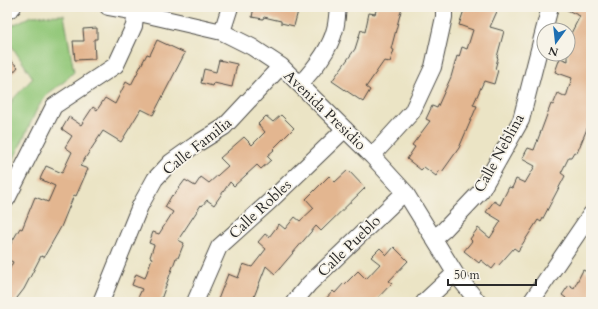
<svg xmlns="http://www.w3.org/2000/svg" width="598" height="309" font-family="Cardo,serif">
	<rect width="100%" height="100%" fill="#f7f3e8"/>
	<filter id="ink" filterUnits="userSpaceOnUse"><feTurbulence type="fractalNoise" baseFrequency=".025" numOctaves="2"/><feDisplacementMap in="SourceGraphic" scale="8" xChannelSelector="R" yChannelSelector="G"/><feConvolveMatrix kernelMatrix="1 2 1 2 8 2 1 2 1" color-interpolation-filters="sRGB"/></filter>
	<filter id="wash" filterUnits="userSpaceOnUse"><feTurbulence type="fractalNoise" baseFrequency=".012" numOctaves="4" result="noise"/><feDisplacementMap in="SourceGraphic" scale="16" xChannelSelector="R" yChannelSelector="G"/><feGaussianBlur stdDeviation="0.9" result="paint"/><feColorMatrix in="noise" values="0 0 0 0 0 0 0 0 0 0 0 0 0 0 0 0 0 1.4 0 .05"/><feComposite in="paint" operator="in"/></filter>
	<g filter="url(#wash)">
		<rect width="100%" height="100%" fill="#ebe4c5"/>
		<path fill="#93c879" stroke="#5f7a52" d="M 64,15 L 74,72 L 65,81 L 46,95 L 37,109 L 7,174 L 7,114 L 13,99 L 33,78 L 7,39 L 7,28 L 31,16 Z"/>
		<g id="blocks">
			<path fill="#e3b690" d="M 254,7 L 295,7 L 294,11 L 298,11 L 294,26 L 281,23 L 281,21 L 264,17 L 263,19 L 252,17 Z
				M 377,7 L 402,7 L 391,49 L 394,50 L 390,62 L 384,61 L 366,87 L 370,90 L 363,102 L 332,81 L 355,49 L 361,30 L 365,32 L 369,13 L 375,14 Z
				M 465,7 L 499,7 L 490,27 L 504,31 L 497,57 L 498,58 L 495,69 L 498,70 L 494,84 L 484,81 L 473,105 L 477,106 L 459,148 L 442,172 L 440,170 L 436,176 L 424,167 L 421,170 L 407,159 L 415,147 L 412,145 L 430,121 L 426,119 L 432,106 L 437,108 L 451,77 L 457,56 L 459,57 L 462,47 L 467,49 L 473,30 L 459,25 Z
				M 561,7 L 591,7 L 591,119 L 577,153 L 574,152 L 571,157 L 569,157 L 561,173 L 565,176 L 541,222 L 538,220 L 518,251 L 514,248 L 498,266 L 496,264 L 492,269 L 481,260 L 479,263 L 464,251 L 472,241 L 470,239 L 478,228 L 490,238 L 501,221 L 486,212 L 494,201 L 500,205 L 509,187 L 512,188 L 516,179 L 525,183 L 535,166 L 522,159 L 528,148 L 534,150 L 551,104 L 553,105 L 558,93 L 566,97 L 572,78 L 555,72 L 560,58 L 568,61 L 568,39 L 580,16 Z
				M 97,28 L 97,39 L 94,39 L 95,59 L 75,60 L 73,41 L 84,41 L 83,29 Z
				M 157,40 L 185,53 L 153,115 L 141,109 L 121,142 L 103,131 L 80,166 L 88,169 L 76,196 L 74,195 L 61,227 L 44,257 L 41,256 L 24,289 L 14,302 L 7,302 L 7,274 L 13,262 L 7,259 L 7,244 L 10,245 L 20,228 L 22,229 L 35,197 L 48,202 L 55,186 L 40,179 L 46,166 L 62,173 L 72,152 L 65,147 L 72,136 L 62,129 L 69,117 L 81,125 L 93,107 L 97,110 L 105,98 L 115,104 L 126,82 L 131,85 L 147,54 L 150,55 Z
				M 7,57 L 18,67 L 7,80 Z
				M 219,60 L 237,64 L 232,87 L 214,83 L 213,86 L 201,83 L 204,69 L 216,72 Z
				M 281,115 L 294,128 L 273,149 L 274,150 L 267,156 L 271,160 L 261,169 L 257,165 L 234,186 L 230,182 L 214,205 L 207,200 L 202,206 L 201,205 L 178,240 L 184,243 L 178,258 L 176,258 L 160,302 L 136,302 L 142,289 L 132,285 L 136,274 L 145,278 L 152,258 L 150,257 L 154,245 L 149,243 L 153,232 L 159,234 L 173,212 L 165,207 L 172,195 L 173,196 L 185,180 L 195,186 L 201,177 L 209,183 L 228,166 L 220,158 L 244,137 L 252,145 L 265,132 L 258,124 L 266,116 L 273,122 Z
				M 348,170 L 365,188 L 321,231 L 316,226 L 275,274 L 266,266 L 252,302 L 217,302 L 228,274 L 238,278 L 243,264 L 252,267 L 266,249 L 258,242 L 265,234 L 269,237 L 279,224 L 285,229 L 295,217 L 300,221 L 314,208 L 306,199 L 329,176 L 335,182 Z
				M 394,247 L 408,261 L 389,281 L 392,283 L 374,302 L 323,302 L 333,291 L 335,293 L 344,283 L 345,284 L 358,271 L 366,279 L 380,264 L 371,257 L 380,248 L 387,255 Z
				M 583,270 L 591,274 L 591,302 L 564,302 L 566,298 L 562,295 L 569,285 L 574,288 Z"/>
		</g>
	</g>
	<g filter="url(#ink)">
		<use href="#blocks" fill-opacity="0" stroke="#484742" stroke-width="1"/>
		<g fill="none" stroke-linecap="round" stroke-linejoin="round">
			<defs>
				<path id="minor" d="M 108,7 L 135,12 L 222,32 L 252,47 L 281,66 L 372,156 L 405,192 L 455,273 L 478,302
					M 7,11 L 13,7
					M 544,30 L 550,7
					M 222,32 L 230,7
					M 300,84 C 314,69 330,50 335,29 C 337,22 337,14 338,7
					M 372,156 L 412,112 L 433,67 L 444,17 L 444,7
					M 7,199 L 54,106 L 116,65 L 134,26 L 136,7
					M 434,238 L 444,230 L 481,191 L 521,120 L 544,30
					M 101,302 L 140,206 L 155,179 L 171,162 L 195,145 L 224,127 L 281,66
					M 195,302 L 219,247 L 269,202 L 345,129
					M 294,302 L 309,284 L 405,192
					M 424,302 L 455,273
					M 531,302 L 591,214"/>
			</defs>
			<use href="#minor" stroke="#484742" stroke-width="18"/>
			<use href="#minor" stroke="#fff" stroke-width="16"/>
		</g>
	</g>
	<g text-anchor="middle" stroke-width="3.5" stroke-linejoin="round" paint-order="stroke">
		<g font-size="15" fill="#2b2b2b" stroke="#f7f3e8">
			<text transform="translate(325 110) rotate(44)" y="5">Avenida Presidio</text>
			<text transform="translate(197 146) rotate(-38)" y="5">Calle Familia</text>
			<text transform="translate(499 153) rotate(-61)" y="5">Calle Neblina</text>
			<text transform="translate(260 209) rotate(-43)" y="5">Calle Robles</text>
			<text transform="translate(349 246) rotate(-44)" y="5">Calle Pueblo</text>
		</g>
	</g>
	<rect width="598" height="309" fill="none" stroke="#f7f3e8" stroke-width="24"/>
	<g transform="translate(556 42) rotate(195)"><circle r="19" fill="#f7f3e8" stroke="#a5a39c"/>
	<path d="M0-3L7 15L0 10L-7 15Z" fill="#1f6fb2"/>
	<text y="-6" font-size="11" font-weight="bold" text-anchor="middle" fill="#2b2b2b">N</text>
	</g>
	<path d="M448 279v6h88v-6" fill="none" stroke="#2b2b2b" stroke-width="2"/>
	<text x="454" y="279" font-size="12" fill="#2b2b2b" stroke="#f7f3e8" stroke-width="3" paint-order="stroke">50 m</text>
</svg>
